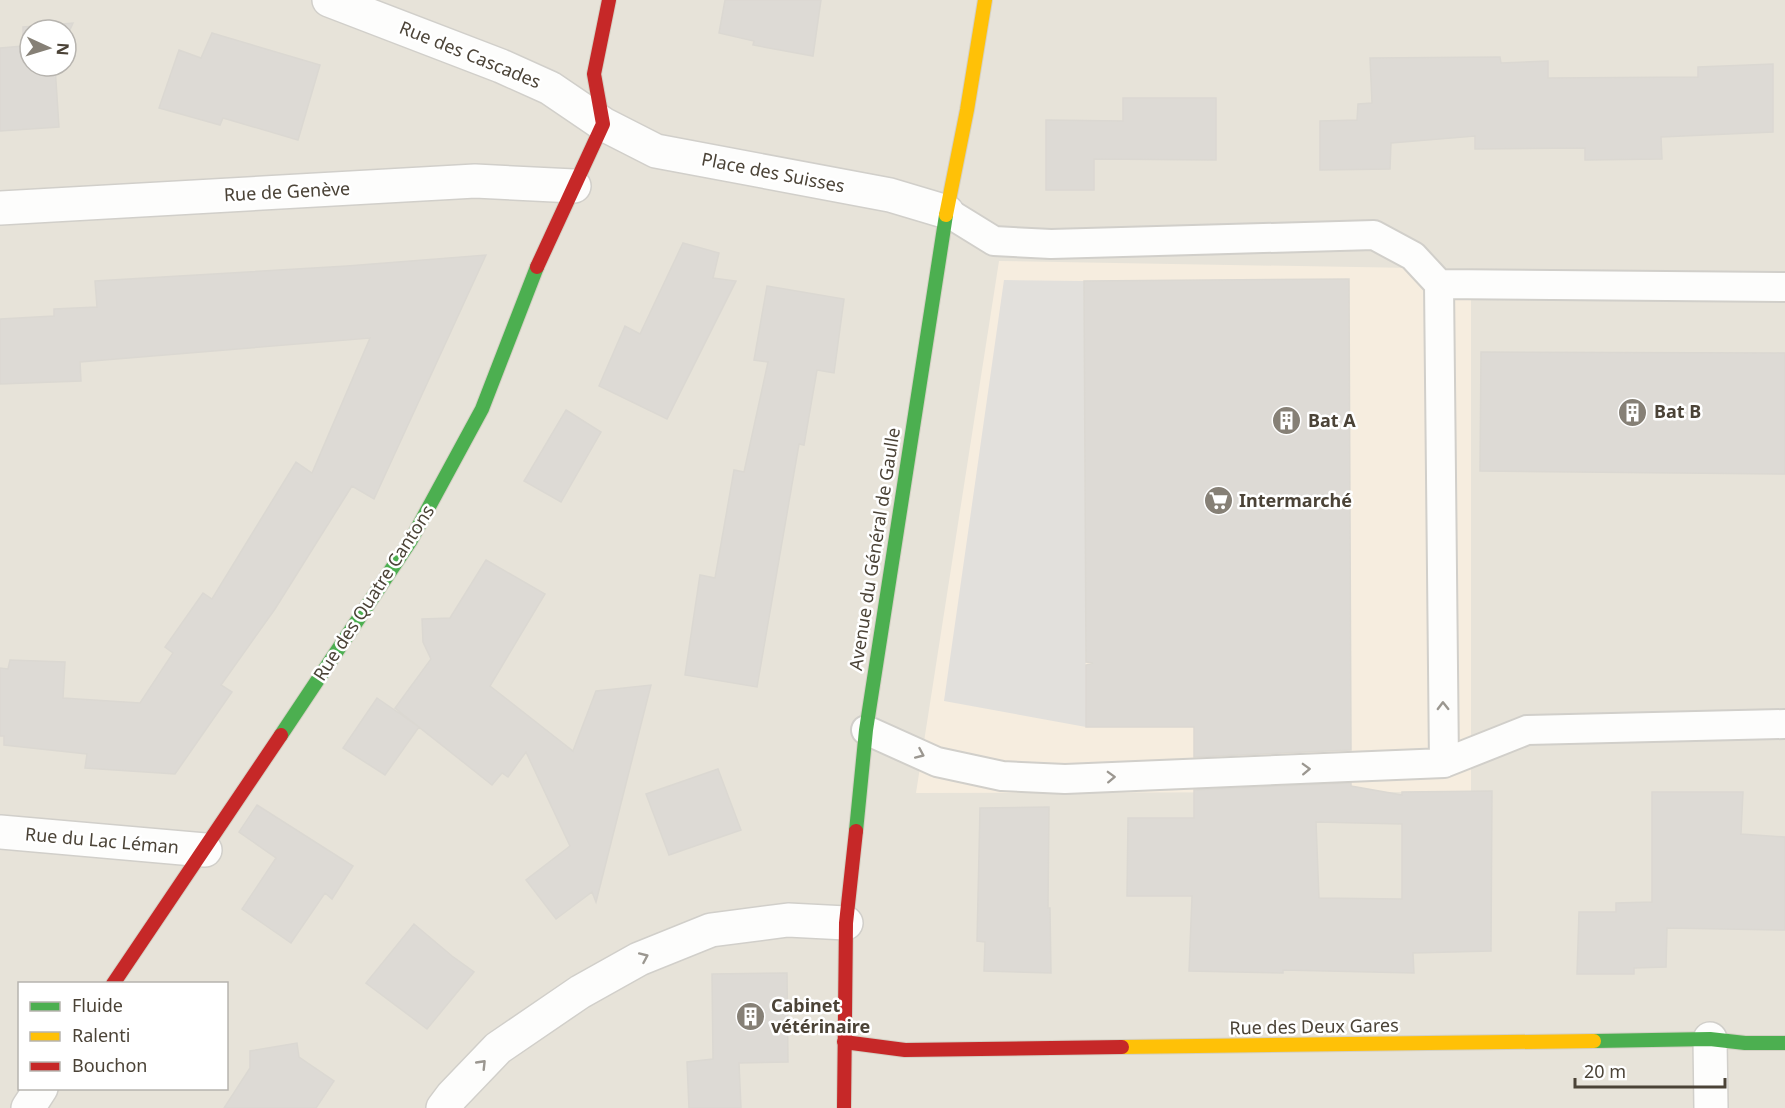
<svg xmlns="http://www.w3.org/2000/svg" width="1785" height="1108" font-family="'Noto Sans',sans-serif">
	<rect width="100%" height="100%" fill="#f3f1ec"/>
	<path fill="#e7e3d9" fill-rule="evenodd" d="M 0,0 L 1785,0 L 1785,1108 L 0,1108 ZM 30,30 L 66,30 L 66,66 L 30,66 ZM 20,984 L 226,984 L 226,1088 L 20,1088 Z"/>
	<path fill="#f6eddf" d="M 999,261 L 1471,269 L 1471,792 L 916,793 Z"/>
	<path fill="#e2e0dc" d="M 1004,280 L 1084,281 L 1086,727 L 944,701 Z"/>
	<path fill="#dddad5" stroke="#dbd8d2" stroke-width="1.5" fill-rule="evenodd" d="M 725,0 L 821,0 L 813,56 L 753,45 L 754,41 L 719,33 Z
		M 73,23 L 66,39 L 66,30 L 30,30 L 30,66 L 55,66 L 59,127 L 0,131 L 0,48 L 23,46 L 23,27 Z
		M 212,33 L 320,65 L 298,140 L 223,118 L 220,125 L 159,108 L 179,50 L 201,58 Z
		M 1500,57 L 1501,63 L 1548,61 L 1548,78 L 1698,77 L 1698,67 L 1773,64 L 1773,132 L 1661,137 L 1662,159 L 1585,160 L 1585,148 L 1475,149 L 1475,136 L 1391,143 L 1390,169 L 1320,170 L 1320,121 L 1357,120 L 1358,104 L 1372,103 L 1370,58 Z
		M 1123,98 L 1216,98 L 1216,160 L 1094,159 L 1094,190 L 1046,190 L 1046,120 L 1123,121 Z
		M 683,243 L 719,253 L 713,278 L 736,281 L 667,419 L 599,386 L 625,326 L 640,334 Z
		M 486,255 L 374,499 L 352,486 L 275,609 L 221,685 L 232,692 L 175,774 L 85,768 L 87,754 L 4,745 L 4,736 L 0,736 L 0,668 L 8,669 L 10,660 L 65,662 L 63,698 L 140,703 L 173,653 L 165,647 L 203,593 L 212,599 L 296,462 L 312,473 L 370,338 L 80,362 L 81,381 L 0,384 L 0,319 L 54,316 L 54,309 L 97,307 L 95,281 L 347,266 Z
		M 1349,279 L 1351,750 L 1194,757 L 1194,727 L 1086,727 L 1086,665 L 1093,663 L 1086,662 L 1084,281 Z
		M 767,286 L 844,299 L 834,373 L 817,370 L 804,445 L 799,444 L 757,687 L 685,675 L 700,575 L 715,578 L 734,470 L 744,472 L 768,362 L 754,360 Z
		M 1481,352 L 1785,353 L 1785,474 L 1480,471 Z
		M 566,410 L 601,432 L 561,502 L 524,481 Z
		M 486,560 L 545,594 L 490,686 L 573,751 L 596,691 L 651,685 L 596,902 L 592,892 L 556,919 L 526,880 L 570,846 L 526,752 L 508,777 L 502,773 L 492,785 L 395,708 L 431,659 L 423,642 L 422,619 L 450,618 Z
		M 377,698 L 419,727 L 385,775 L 343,748 Z
		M 718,769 L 741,830 L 669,855 L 646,794 Z
		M 1351,783 L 1351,786 L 1402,795 L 1402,792 L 1492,791 L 1491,951 L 1413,953 L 1414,973 L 1283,970 L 1283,973 L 1189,971 L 1192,896 L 1127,896 L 1128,818 L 1194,818 L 1194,790 ZM 1316,822 L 1402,824 L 1402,899 L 1319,898 Z
		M 1652,792 L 1743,792 L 1741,834 L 1785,837 L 1785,930 L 1667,928 L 1666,967 L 1634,968 L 1634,974 L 1577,974 L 1579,912 L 1616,912 L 1616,903 L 1652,902 Z
		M 257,805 L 353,866 L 332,899 L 325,893 L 291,943 L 242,909 L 276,858 L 239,832 Z
		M 1049,807 L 1048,908 L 1050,908 L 1051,973 L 984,971 L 985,942 L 977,941 L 980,808 Z
		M 414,924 L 452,956 L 474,972 L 427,1029 L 366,983 Z
		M 787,973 L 788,1062 L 739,1063 L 741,1108 L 689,1108 L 687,1062 L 713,1059 L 712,974 Z
		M 297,1043 L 299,1057 L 334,1081 L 316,1108 L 224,1108 L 250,1068 L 250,1051 Z"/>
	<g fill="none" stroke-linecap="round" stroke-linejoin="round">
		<defs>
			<path id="lane" d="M 1439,284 L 1785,287
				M 866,730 L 937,762 L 1002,776 L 1065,779 L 1444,763 L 1439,284 L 1413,256 L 1374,235 L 1051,244 L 994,241 L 947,212
				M 1444,763 L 1527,730 L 1785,724"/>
			<path id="street" d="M 329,0 L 501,66 L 550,88 L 603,124 L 656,151 L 890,195 L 947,212
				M 0,208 L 475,181 L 574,186
				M 0,832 L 205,850
				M 1710,1039 L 1711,1108
				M 28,1108 L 41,1088
				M 443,1108 L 452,1096 L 498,1048 L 580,992 L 639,959 L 711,930 L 788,920 L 846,923"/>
			<path id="fast" d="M 281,735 L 411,540 L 482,409 L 537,267
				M 856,831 L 866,730 L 946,215
				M 1594,1041 L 1710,1039 L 1745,1043 L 1785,1043"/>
			<path id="slow" d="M 946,215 L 967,110 L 985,0
				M 1122,1047 L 1594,1041"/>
			<path id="jam" d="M 537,267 L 603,124 L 594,74 L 609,0
				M 113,984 L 281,735
				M 844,1042 L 905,1050 L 1122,1047
				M 844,1108 L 846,923 L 856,831"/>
		</defs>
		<use href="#lane" stroke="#d1cfca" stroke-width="32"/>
		<use href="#street" stroke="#d1cfca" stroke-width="36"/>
		<use href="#fast" stroke="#d4d0c4" stroke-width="16"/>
		<use href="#slow" stroke="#d4d0c4" stroke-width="16"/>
		<use href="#jam" stroke="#d4d0c4" stroke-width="16"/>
		<use href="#lane" stroke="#fdfdfc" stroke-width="28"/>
		<use href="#street" stroke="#fdfdfc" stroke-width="33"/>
		<use href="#fast" stroke="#4caf50" stroke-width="14"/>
		<use href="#slow" stroke="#ffc107" stroke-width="14"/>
		<use href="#jam" stroke="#c62828" stroke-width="14"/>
	</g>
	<defs><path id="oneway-chevron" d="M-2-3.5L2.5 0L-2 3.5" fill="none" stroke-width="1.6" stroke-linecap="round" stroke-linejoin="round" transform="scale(1.5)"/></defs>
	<g stroke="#9b9790">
		<use href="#oneway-chevron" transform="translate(1443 706) rotate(-91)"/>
		<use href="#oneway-chevron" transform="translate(920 754) rotate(24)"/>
		<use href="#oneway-chevron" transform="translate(1306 769) rotate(-2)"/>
		<use href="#oneway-chevron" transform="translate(1111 777) rotate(-2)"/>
		<use href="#oneway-chevron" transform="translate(644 957) rotate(-24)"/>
		<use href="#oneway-chevron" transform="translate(482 1064) rotate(-46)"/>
	</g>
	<defs>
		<symbol id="building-disc" viewBox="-11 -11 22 22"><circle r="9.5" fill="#868076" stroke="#fff"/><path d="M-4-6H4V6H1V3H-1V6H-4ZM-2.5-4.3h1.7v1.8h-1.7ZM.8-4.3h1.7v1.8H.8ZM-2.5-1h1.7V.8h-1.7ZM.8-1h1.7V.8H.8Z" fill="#fff"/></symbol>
		<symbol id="supermarket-disc" viewBox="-11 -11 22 22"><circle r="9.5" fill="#868076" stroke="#fff"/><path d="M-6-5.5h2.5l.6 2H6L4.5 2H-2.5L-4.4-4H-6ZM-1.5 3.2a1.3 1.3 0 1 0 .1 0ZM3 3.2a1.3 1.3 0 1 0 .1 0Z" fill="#fff"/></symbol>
	</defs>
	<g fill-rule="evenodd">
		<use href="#building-disc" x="1616" y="396" width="33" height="33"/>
		<use href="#building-disc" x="1270" y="404" width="33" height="33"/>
		<use href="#supermarket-disc" x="1202" y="484" width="33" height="33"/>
		<use href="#building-disc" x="734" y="1000" width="33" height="33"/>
	</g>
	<g text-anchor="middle" stroke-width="5" stroke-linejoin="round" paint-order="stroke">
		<g font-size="18" fill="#4b4337" stroke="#fff">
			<text transform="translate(470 55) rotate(22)" y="6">Rue des Cascades</text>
			<text transform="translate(773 173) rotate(11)" y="6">Place des Suisses</text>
			<text transform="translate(287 192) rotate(-3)" y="6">Rue de Genève</text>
			<text transform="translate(875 549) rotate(-81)" y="6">Avenue du Général de Gaulle</text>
			<text transform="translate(374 593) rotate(-57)" y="6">Rue des Quatre Cantons</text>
			<text transform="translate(102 841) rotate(5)" y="6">Rue du Lac Léman</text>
			<text transform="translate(1314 1027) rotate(-1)" y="6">Rue des Deux Gares</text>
		</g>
		<g font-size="18" font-weight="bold" fill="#4b4337" stroke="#fff" text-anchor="start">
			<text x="1654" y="418">Bat B</text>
			<text x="1308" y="427">Bat A</text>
			<text x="1239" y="507">Intermarché</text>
			<text x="771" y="1012">Cabinet<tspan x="771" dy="21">vétérinaire</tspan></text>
		</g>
	</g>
	<rect x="18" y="982" width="210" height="108" fill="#ffffff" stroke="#b7b4af" stroke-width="1.5"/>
	<rect x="30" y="1002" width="30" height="9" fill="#4caf50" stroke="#b7b4af" stroke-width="1.5"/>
	<text x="72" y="1012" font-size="18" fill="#4b4337">Fluide</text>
	<rect x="30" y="1032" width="30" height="9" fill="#ffc107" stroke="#b7b4af" stroke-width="1.5"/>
	<text x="72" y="1042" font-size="18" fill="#4b4337">Ralenti</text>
	<rect x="30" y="1062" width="30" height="9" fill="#c62828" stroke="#b7b4af" stroke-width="1.5"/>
	<text x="72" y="1072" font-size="18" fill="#4b4337">Bouchon</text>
	<g transform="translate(48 48) rotate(94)"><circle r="28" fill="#ffffff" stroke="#b7b4af" stroke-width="1.5"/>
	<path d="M0-4.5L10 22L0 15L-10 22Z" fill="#868076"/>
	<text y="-9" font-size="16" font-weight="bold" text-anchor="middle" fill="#4b4337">N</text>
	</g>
	<path d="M1575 1078v9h150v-9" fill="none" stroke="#4b4337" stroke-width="3"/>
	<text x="1584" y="1078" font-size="18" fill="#4b4337" stroke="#ffffff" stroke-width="4.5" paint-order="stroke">20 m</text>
</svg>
